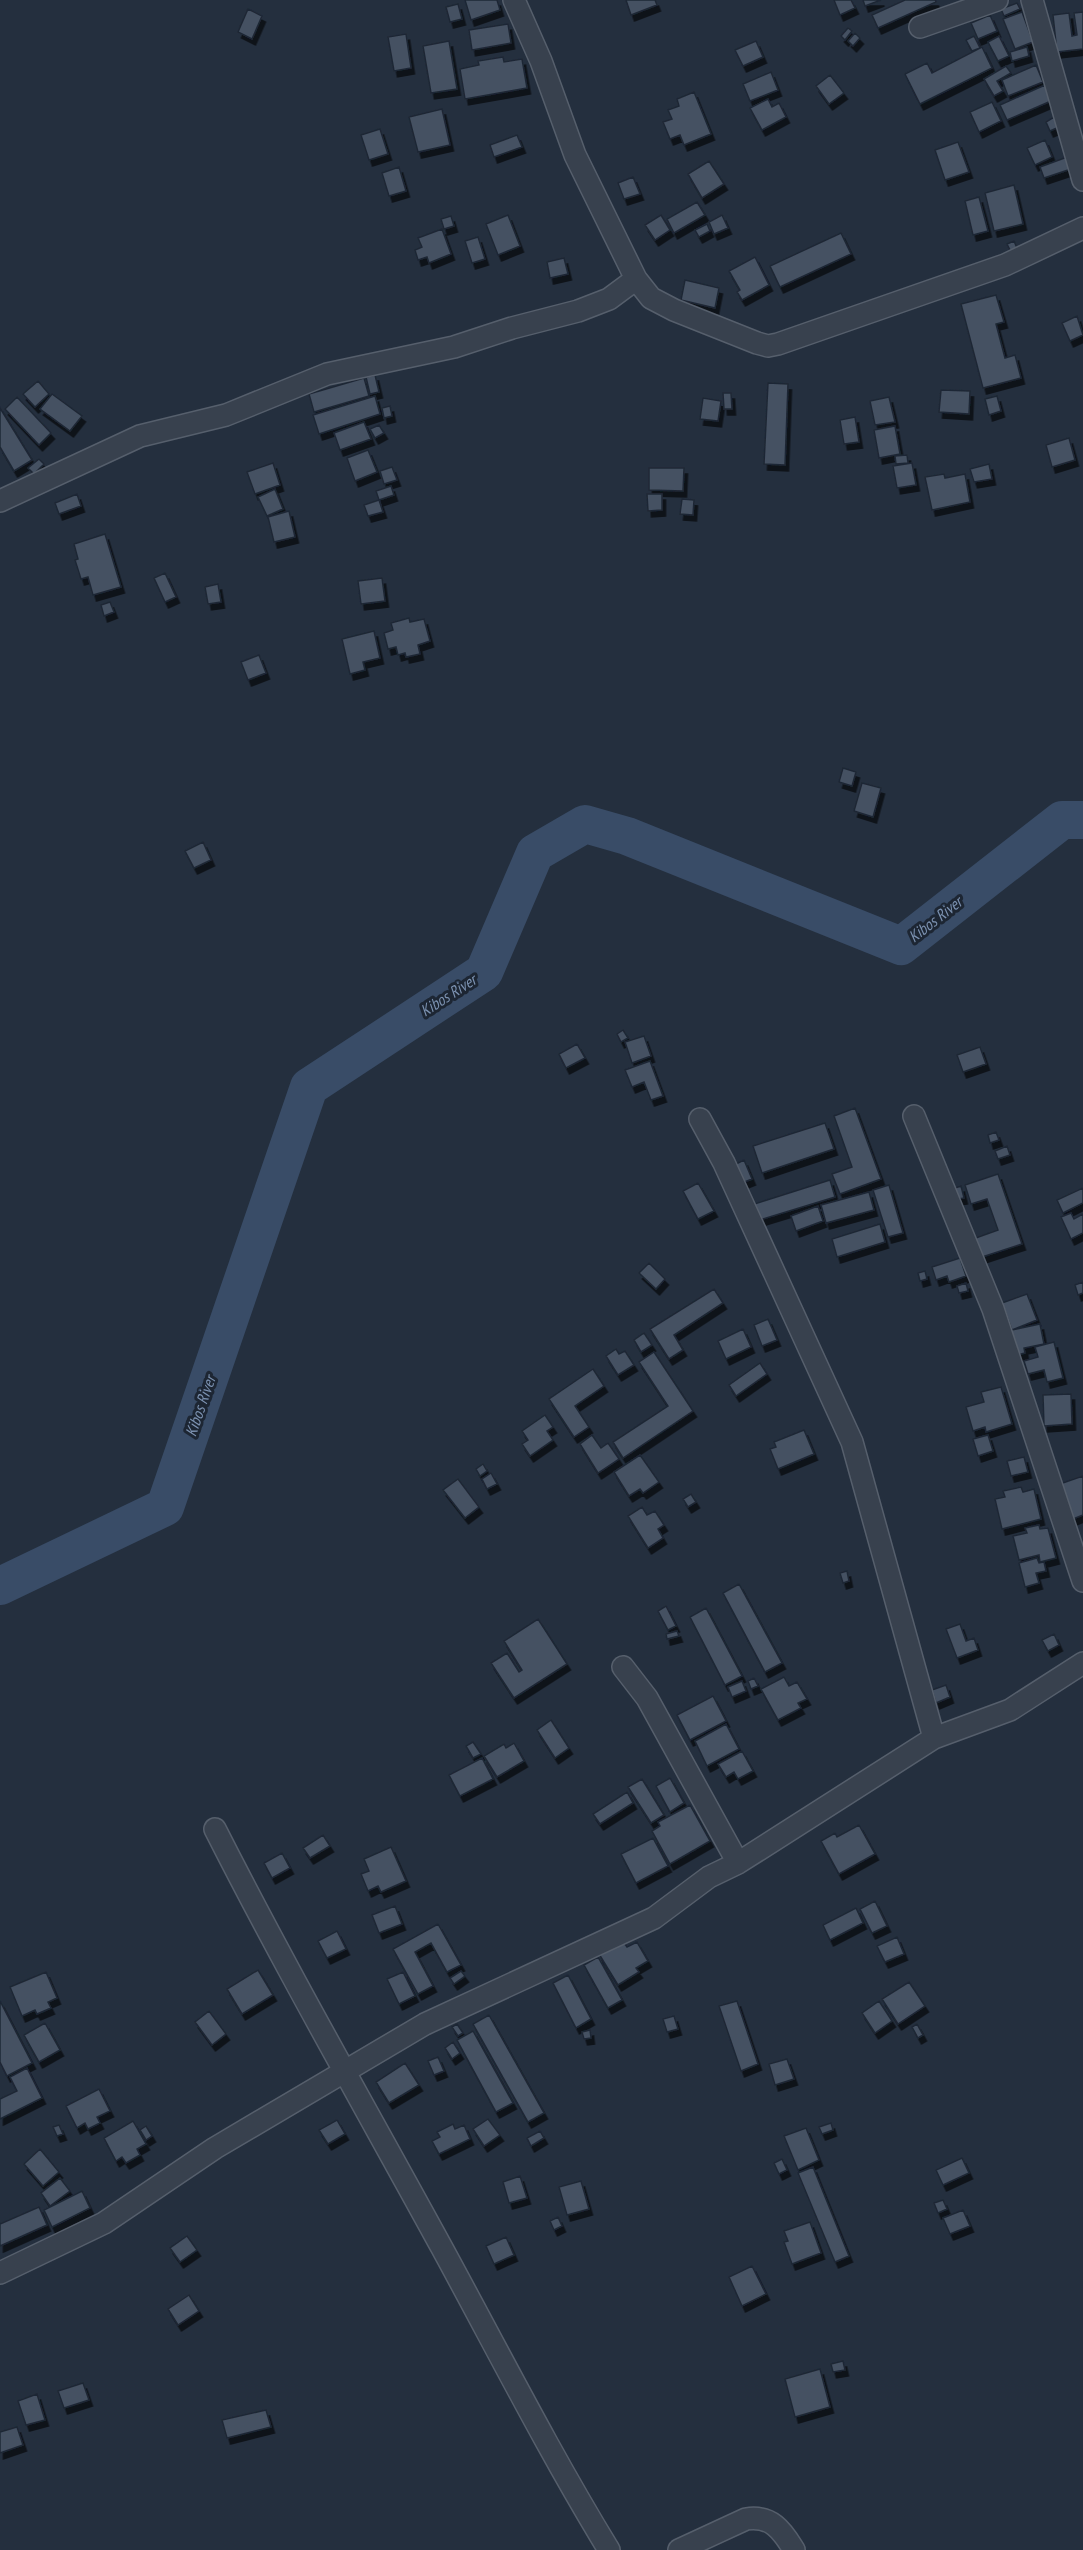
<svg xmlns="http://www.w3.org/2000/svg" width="1083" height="2550" font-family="'PT Sans Narrow',sans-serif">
	<defs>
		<filter id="shadow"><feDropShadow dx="3.5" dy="6" stdDeviation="0" flood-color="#0009"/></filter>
	</defs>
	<rect width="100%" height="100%" fill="#242f3e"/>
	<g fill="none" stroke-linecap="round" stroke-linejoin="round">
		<path stroke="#394c67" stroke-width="38" d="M 0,1586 L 165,1507 L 309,1087 L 484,972 L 535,853 L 585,824 L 627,836 L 901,946 L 1062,820 L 1083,820"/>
	</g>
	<path fill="#455162" stroke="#1f2835" stroke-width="1.5" filter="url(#shadow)" d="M 465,0 L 497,0 L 500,10 L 471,20 Z
		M 626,0 L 655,0 L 657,5 L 631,15 Z
		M 834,0 L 851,0 L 855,8 L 840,15 Z
		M 863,0 L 881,0 L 865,6 Z
		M 905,0 L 935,0 L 936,2 L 878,28 L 872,15 Z
		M 1017,3 L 1020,9 L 1004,16 L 1001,9 Z
		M 458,4 L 462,19 L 450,22 L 446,7 Z
		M 248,9 L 262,16 L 252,39 L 238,32 Z
		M 1022,12 L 1033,42 L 1015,49 L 1003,19 Z
		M 1083,12 L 1083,49 L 1057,52 L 1053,15 L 1069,13 L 1072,36 L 1077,35 L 1074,13 Z
		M 990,15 L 997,31 L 978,39 L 971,23 Z
		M 508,24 L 511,43 L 472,50 L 469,30 Z
		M 848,28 L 852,31 L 845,40 L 841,36 Z
		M 855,33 L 860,38 L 853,46 L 848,41 Z
		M 406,34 L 411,68 L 394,71 L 388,37 Z
		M 974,36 L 980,48 L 972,51 L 966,40 Z
		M 999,36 L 1009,56 L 998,61 L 988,42 Z
		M 449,41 L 457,89 L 431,93 L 423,46 Z
		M 756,41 L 763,57 L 743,66 L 735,50 Z
		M 982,47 L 992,68 L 920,104 L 905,74 L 927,63 L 932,73 Z
		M 1027,47 L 1029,56 L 1012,61 L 1010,52 Z
		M 503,57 L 504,62 L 522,59 L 527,88 L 465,99 L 460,69 L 479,65 L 478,61 Z
		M 1036,65 L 1043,82 L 1008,96 L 1002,80 Z
		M 1006,66 L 1011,73 L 997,81 L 1003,91 L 994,96 L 984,79 Z
		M 771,72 L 778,90 L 750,101 L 743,84 Z
		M 830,75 L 844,93 L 829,104 L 816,86 Z
		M 1045,85 L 1051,101 L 1007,120 L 1000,105 Z
		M 694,92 L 711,134 L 684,145 L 680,135 L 670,139 L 663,122 L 672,119 L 668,110 L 679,106 L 677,99 Z
		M 768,99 L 772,107 L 779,103 L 786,117 L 762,130 L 750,108 Z
		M 992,102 L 1001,121 L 979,132 L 970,112 Z
		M 442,109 L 450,145 L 418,152 L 409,117 Z
		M 1054,117 L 1059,127 L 1050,131 L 1046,122 Z
		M 380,129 L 388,154 L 369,160 L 361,135 Z
		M 517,135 L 522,147 L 494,157 L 490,145 Z
		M 1045,140 L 1052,157 L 1035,165 L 1027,148 Z
		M 958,142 L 969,172 L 945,180 L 935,150 Z
		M 1070,156 L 1074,168 L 1044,178 L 1040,167 Z
		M 709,161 L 724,184 L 702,198 L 688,174 Z
		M 399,167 L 406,191 L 389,196 L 382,173 Z
		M 633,177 L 640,194 L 624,199 L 618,183 Z
		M 1014,185 L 1023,224 L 994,231 L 985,193 Z
		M 979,197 L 988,231 L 973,235 L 965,201 Z
		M 697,202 L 705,215 L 674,233 L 667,219 Z
		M 508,215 L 520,246 L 498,255 L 486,224 Z
		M 661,215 L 670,230 L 655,240 L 645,225 Z
		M 722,215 L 728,228 L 714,234 L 709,222 Z
		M 451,216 L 454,226 L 444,229 L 441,219 Z
		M 707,224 L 710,231 L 699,237 L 695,230 Z
		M 442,229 L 451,254 L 429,263 L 427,257 L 418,260 L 415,250 L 422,247 L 418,238 Z
		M 841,233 L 851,254 L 780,287 L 770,266 Z
		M 478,237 L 485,259 L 472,263 L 465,241 Z
		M 1014,241 L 1019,253 L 1013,256 L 1007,244 Z
		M 755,257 L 769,285 L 742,300 L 737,292 L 740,290 L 729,271 Z
		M 564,258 L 568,274 L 550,278 L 547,262 Z
		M 685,280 L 719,288 L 715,308 L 681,300 Z
		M 996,295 L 1004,322 L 996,324 L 1005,358 L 1015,355 L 1021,378 L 983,388 L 961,304 Z
		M 1077,316 L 1083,335 L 1070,341 L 1062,323 Z
		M 375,375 L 379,392 L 370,394 L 366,377 Z
		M 364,378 L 369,396 L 314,412 L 309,394 Z
		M 38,381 L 49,394 L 35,407 L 23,394 Z
		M 768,383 L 788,384 L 785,465 L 764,464 Z
		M 941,390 L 970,391 L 969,414 L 939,412 Z
		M 723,393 L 731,393 L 732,409 L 724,409 Z
		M 52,394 L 82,416 L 70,431 L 40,409 Z
		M 375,396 L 380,414 L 319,434 L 313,415 Z
		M 997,396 L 1001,411 L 989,415 L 985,399 Z
		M 17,397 L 51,433 L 39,445 L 5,409 Z
		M 889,397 L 895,422 L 875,425 L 870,401 Z
		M 703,398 L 721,401 L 718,421 L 700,419 Z
		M 390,406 L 392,416 L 384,418 L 382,408 Z
		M 0,408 L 32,460 L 14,471 L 0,447 Z
		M 855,417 L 859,442 L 844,444 L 840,420 Z
		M 364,422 L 371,439 L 340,450 L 334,433 Z
		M 379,425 L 384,433 L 375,438 L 370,429 Z
		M 895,426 L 900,454 L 879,458 L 874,430 Z
		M 1069,438 L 1075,460 L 1052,467 L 1046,445 Z
		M 368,450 L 377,472 L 355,481 L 347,458 Z
		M 907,455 L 908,463 L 896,464 L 895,456 Z
		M 39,459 L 44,464 L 34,474 L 28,468 Z
		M 273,463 L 280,485 L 255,494 L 247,472 Z
		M 912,463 L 916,485 L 897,488 L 893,466 Z
		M 989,464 L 992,479 L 974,482 L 970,469 Z
		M 392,467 L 397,480 L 384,484 L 380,471 Z
		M 649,468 L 684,468 L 683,491 L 649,490 Z
		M 944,474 L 945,478 L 965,474 L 970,502 L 932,510 L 925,477 Z
		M 391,486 L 394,495 L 379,500 L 376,491 Z
		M 275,489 L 283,509 L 267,516 L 258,497 Z
		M 77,494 L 81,506 L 59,514 L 55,503 Z
		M 647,494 L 662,494 L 662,510 L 648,511 Z
		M 682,499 L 694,500 L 693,515 L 680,514 Z
		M 379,500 L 383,512 L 368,516 L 364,505 Z
		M 289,511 L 295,537 L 274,542 L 268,517 Z
		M 105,534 L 121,587 L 93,595 L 88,577 L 81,579 L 75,560 L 78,559 L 74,544 Z
		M 165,573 L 176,597 L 165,602 L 154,578 Z
		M 382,578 L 385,601 L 361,604 L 358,581 Z
		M 218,584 L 221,602 L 208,604 L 205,587 Z
		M 110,602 L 114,612 L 104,616 L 101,605 Z
		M 409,618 L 410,622 L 424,619 L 430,641 L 418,645 L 420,654 L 406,657 L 405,653 L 398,655 L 396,647 L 388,649 L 384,633 L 393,630 L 391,623 Z
		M 374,631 L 380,658 L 363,662 L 365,670 L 350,674 L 342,639 Z
		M 259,655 L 266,673 L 248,680 L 241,662 Z
		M 843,768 L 856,772 L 852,786 L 839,782 Z
		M 862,783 L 881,788 L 873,817 L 854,811 Z
		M 203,842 L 211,860 L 194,868 L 185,851 Z
		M 623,1030 L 628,1038 L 621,1042 L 617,1034 Z
		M 644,1036 L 651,1056 L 632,1063 L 625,1042 Z
		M 577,1044 L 585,1058 L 566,1068 L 559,1054 Z
		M 980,1047 L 986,1064 L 963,1072 L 957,1055 Z
		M 650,1061 L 663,1096 L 651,1100 L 644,1082 L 632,1087 L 625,1070 Z
		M 855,1108 L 881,1179 L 840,1194 L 832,1174 L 852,1167 L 834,1116 Z
		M 825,1123 L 834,1149 L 762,1173 L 753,1146 Z
		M 996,1132 L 999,1140 L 990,1143 L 988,1135 Z
		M 1007,1146 L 1010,1155 L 998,1159 L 995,1151 Z
		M 744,1160 L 752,1179 L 742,1183 L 734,1165 Z
		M 998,1174 L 1022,1244 L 979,1258 L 973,1239 L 998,1230 L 987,1199 L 971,1204 L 965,1185 Z
		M 830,1180 L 835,1197 L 753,1222 L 748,1206 Z
		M 698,1183 L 714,1211 L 698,1219 L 683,1191 Z
		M 889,1185 L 903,1233 L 888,1237 L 873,1190 Z
		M 961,1186 L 964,1198 L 958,1199 L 955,1188 Z
		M 1083,1188 L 1083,1203 L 1063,1213 L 1057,1200 Z
		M 869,1192 L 874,1210 L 826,1223 L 821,1205 Z
		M 818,1206 L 823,1221 L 796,1231 L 791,1216 Z
		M 1071,1213 L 1074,1219 L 1083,1214 L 1083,1233 L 1071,1239 L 1061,1217 Z
		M 880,1224 L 885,1242 L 837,1257 L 832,1239 Z
		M 960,1258 L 966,1276 L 949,1282 L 947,1276 L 936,1280 L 932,1267 Z
		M 649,1263 L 665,1279 L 656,1289 L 639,1273 Z
		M 925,1271 L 927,1279 L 920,1281 L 918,1273 Z
		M 1083,1282 L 1083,1293 L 1078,1295 L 1075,1285 Z
		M 966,1283 L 968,1291 L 959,1293 L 957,1286 Z
		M 714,1289 L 723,1303 L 674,1335 L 683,1350 L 669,1359 L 650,1329 Z
		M 1027,1294 L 1037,1320 L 1012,1330 L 1002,1303 Z
		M 768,1319 L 777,1340 L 762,1346 L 754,1325 Z
		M 1040,1324 L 1044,1344 L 1024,1348 L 1025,1353 L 1013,1356 L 1007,1331 Z
		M 743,1329 L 751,1347 L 726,1359 L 718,1341 Z
		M 644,1333 L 652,1345 L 641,1352 L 634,1340 Z
		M 1054,1342 L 1063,1378 L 1047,1382 L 1044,1370 L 1028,1374 L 1024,1361 L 1038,1357 L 1035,1347 Z
		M 616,1349 L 619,1354 L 625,1351 L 634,1365 L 618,1375 L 606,1356 Z
		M 654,1352 L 693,1411 L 623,1458 L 613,1442 L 668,1406 L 639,1362 Z
		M 760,1363 L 767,1374 L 736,1396 L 729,1385 Z
		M 593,1369 L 604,1386 L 575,1406 L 589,1427 L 574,1437 L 549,1399 Z
		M 1001,1387 L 1012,1424 L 986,1432 L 985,1427 L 973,1431 L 966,1407 L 984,1402 L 981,1392 Z
		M 1071,1394 L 1072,1424 L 1044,1426 L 1043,1395 Z
		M 545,1415 L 553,1427 L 547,1431 L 553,1440 L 530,1456 L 522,1444 L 528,1440 L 522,1431 Z
		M 804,1430 L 814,1454 L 778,1469 L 770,1449 L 776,1447 L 774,1442 Z
		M 592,1435 L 601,1448 L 608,1443 L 619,1459 L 598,1473 L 580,1444 Z
		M 988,1435 L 993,1451 L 978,1456 L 973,1439 Z
		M 640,1455 L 659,1482 L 643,1493 L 640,1489 L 629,1496 L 614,1472 Z
		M 1024,1457 L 1028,1472 L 1011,1476 L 1007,1461 Z
		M 483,1464 L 487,1471 L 480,1476 L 476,1469 Z
		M 491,1473 L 497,1484 L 487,1489 L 482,1479 Z
		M 1083,1476 L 1083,1515 L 1073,1519 L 1057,1485 Z
		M 458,1479 L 479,1507 L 465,1518 L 443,1490 Z
		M 1021,1487 L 1023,1492 L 1034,1489 L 1041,1519 L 1002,1529 L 995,1499 L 1005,1497 L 1003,1491 Z
		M 691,1494 L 696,1502 L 688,1507 L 683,1499 Z
		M 642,1507 L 647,1515 L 655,1511 L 664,1525 L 658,1529 L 663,1538 L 648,1548 L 628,1516 Z
		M 1039,1525 L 1040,1529 L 1048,1528 L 1056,1558 L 1040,1562 L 1039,1555 L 1019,1560 L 1013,1536 L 1027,1533 L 1025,1528 Z
		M 1037,1558 L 1039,1563 L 1044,1562 L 1046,1571 L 1036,1573 L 1039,1583 L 1025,1587 L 1019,1563 Z
		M 847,1571 L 849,1581 L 843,1583 L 840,1573 Z
		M 739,1584 L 782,1663 L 765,1672 L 723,1593 Z
		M 666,1606 L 676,1626 L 668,1630 L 658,1611 Z
		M 706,1608 L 742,1676 L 725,1685 L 690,1617 Z
		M 538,1619 L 567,1664 L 514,1698 L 491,1663 L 507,1653 L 519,1672 L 522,1670 L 504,1641 Z
		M 960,1624 L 966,1641 L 974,1638 L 978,1650 L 957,1658 L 946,1629 Z
		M 677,1631 L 679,1636 L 667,1639 L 666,1634 Z
		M 1054,1634 L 1059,1645 L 1048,1651 L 1042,1640 Z
		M 784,1677 L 789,1686 L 797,1682 L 807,1699 L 798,1703 L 801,1708 L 778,1720 L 761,1689 Z
		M 754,1678 L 758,1686 L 751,1689 L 748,1681 Z
		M 742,1681 L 746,1691 L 732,1697 L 728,1687 Z
		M 946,1685 L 950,1697 L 936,1703 L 932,1690 Z
		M 713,1696 L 726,1721 L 690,1740 L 677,1715 Z
		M 551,1720 L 569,1748 L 555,1758 L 537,1730 Z
		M 726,1724 L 739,1749 L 707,1766 L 695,1741 Z
		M 473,1742 L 481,1754 L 473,1758 L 466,1746 Z
		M 514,1743 L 524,1761 L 497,1777 L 484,1756 L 504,1744 L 506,1748 Z
		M 742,1751 L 753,1771 L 738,1779 L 734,1772 L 726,1777 L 718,1764 Z
		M 482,1758 L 493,1779 L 460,1796 L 449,1775 Z
		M 670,1778 L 684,1803 L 670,1812 L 656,1786 Z
		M 642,1779 L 664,1815 L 651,1823 L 628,1787 Z
		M 627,1792 L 633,1803 L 600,1824 L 593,1814 Z
		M 690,1805 L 710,1841 L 670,1864 L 652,1831 L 660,1826 L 658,1822 Z
		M 859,1825 L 875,1854 L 839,1874 L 821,1841 L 835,1833 L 837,1837 Z
		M 323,1835 L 330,1846 L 310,1858 L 303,1848 Z
		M 653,1838 L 668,1866 L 636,1883 L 621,1854 Z
		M 391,1847 L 406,1881 L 381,1892 L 378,1886 L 368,1891 L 361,1874 L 369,1871 L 364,1859 Z
		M 282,1853 L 290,1868 L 272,1878 L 264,1863 Z
		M 875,1901 L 887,1926 L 872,1933 L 860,1909 Z
		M 395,1906 L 402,1924 L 379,1933 L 372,1915 Z
		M 856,1908 L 863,1923 L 830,1940 L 823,1925 Z
		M 438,1924 L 461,1965 L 447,1972 L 431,1943 L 415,1952 L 433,1986 L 418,1994 L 393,1949 Z
		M 337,1931 L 346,1949 L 327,1958 L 318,1941 Z
		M 897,1937 L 904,1954 L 885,1962 L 877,1946 Z
		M 622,1940 L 627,1947 L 637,1942 L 648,1961 L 636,1968 L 639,1972 L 618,1985 L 599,1954 Z
		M 598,1957 L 622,2000 L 608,2008 L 584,1965 Z
		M 258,1970 L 273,1995 L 242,2014 L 227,1989 Z
		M 461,1971 L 465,1976 L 454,1984 L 450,1978 Z
		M 46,1972 L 57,1998 L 48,2002 L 51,2008 L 37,2014 L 35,2010 L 22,2016 L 10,1987 Z
		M 403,1972 L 415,1996 L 399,2004 L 387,1979 Z
		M 568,1975 L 591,2019 L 576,2028 L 553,1983 Z
		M 909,1982 L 925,2006 L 898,2024 L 882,1999 Z
		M 0,2001 L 32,2063 L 7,2076 L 0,2062 Z
		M 737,2001 L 758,2064 L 741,2071 L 719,2006 Z
		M 879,2001 L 892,2021 L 875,2033 L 862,2013 Z
		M 209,2011 L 226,2034 L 212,2045 L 195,2022 Z
		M 489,2015 L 544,2113 L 528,2122 L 473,2024 Z
		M 674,2016 L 678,2029 L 667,2032 L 663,2019 Z
		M 45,2023 L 60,2050 L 39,2062 L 24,2035 Z
		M 457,2024 L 463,2033 L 458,2036 L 452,2027 Z
		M 917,2024 L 923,2035 L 918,2038 L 912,2027 Z
		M 590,2030 L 591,2038 L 584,2039 L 582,2032 Z
		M 473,2031 L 513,2103 L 496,2112 L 457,2040 Z
		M 453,2042 L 460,2053 L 452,2059 L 445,2048 Z
		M 438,2057 L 444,2071 L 434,2075 L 428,2061 Z
		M 787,2059 L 794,2079 L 775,2085 L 769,2064 Z
		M 405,2063 L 419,2085 L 389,2103 L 376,2082 Z
		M 27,2068 L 42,2098 L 0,2119 L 0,2099 L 17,2091 L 10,2077 Z
		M 99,2089 L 110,2111 L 97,2117 L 100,2123 L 88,2129 L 85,2123 L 77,2128 L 66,2106 Z
		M 488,2119 L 500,2135 L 484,2146 L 473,2129 Z
		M 337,2120 L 345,2134 L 328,2144 L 319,2130 Z
		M 133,2121 L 146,2144 L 137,2149 L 140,2155 L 126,2163 L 122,2157 L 116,2161 L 104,2138 Z
		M 831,2123 L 833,2130 L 822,2134 L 819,2127 Z
		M 453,2124 L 455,2129 L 464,2125 L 470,2139 L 439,2154 L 432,2141 L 440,2137 L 437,2132 Z
		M 59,2125 L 63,2134 L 57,2136 L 53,2127 Z
		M 146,2126 L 152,2136 L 146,2140 L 140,2130 Z
		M 806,2128 L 819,2160 L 798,2170 L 784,2136 Z
		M 540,2131 L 544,2138 L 531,2146 L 527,2138 Z
		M 40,2149 L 59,2172 L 43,2186 L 24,2164 Z
		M 962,2158 L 969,2173 L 943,2185 L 936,2170 Z
		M 782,2159 L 787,2170 L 779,2174 L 774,2163 Z
		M 813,2167 L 849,2256 L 835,2262 L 798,2173 Z
		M 520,2176 L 527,2198 L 509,2203 L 503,2182 Z
		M 60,2178 L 70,2191 L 50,2206 L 41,2193 Z
		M 581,2181 L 589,2209 L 567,2215 L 559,2187 Z
		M 82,2191 L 90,2208 L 52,2227 L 44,2210 Z
		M 943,2200 L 947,2209 L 938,2213 L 934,2203 Z
		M 39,2207 L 47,2225 L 0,2246 L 0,2224 Z
		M 963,2210 L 970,2226 L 950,2234 L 943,2218 Z
		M 558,2217 L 562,2226 L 554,2230 L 550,2221 Z
		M 810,2222 L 821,2253 L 792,2264 L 784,2242 L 788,2241 L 784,2231 Z
		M 187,2236 L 197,2250 L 180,2262 L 170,2248 Z
		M 506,2237 L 514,2255 L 494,2264 L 486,2246 Z
		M 752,2266 L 766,2294 L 742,2306 L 729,2277 Z
		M 189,2295 L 199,2311 L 178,2325 L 168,2309 Z
		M 843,2361 L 845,2370 L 833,2372 L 831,2364 Z
		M 820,2369 L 830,2407 L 795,2417 L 785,2379 Z
		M 83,2383 L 89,2400 L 64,2408 L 58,2391 Z
		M 37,2394 L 45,2420 L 26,2425 L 18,2401 Z
		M 266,2410 L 271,2427 L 227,2438 L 222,2420 Z
		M 17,2427 L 23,2445 L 0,2453 L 0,2432 Z"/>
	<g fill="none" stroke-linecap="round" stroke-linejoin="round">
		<defs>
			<path id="minor" d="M 514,0 L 541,61 L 575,155 L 636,279 L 651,298 L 674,310 L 757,343 L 768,346 L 778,344 L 1005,265 L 1083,228
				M 1032,0 L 1083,180
				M 920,27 L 997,0
				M 0,501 L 140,436 L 226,415 L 327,374 L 454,347 L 512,328 L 578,311 L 609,299 L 636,279
				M 914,1116 L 993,1309 L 1083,1581
				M 700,1119 L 724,1163 L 852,1442 L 934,1738
				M 623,1667 L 647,1698 L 738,1863
				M 215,1829 C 287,1971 366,2109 442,2248 C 497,2349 549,2452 609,2550
				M 0,2273 L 104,2223 L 215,2148 L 425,2024 L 654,1918 L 709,1877 L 738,1863 L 934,1738 L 1010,1710 L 1083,1663
				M 679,2550 L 746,2519 C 771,2515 782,2530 794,2550"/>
		</defs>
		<use href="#minor" stroke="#565f6c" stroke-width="24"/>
		<use href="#minor" stroke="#38414e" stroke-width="21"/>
	</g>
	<g text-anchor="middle" stroke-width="6" stroke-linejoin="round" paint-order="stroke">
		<g font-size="16" font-style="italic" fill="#7c92b1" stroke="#1d2633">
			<text transform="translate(935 919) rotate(-38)" y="6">Kibos River</text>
			<text transform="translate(448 995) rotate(-33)" y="6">Kibos River</text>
			<text transform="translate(200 1406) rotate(-71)" y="6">Kibos River</text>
		</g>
	</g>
</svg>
